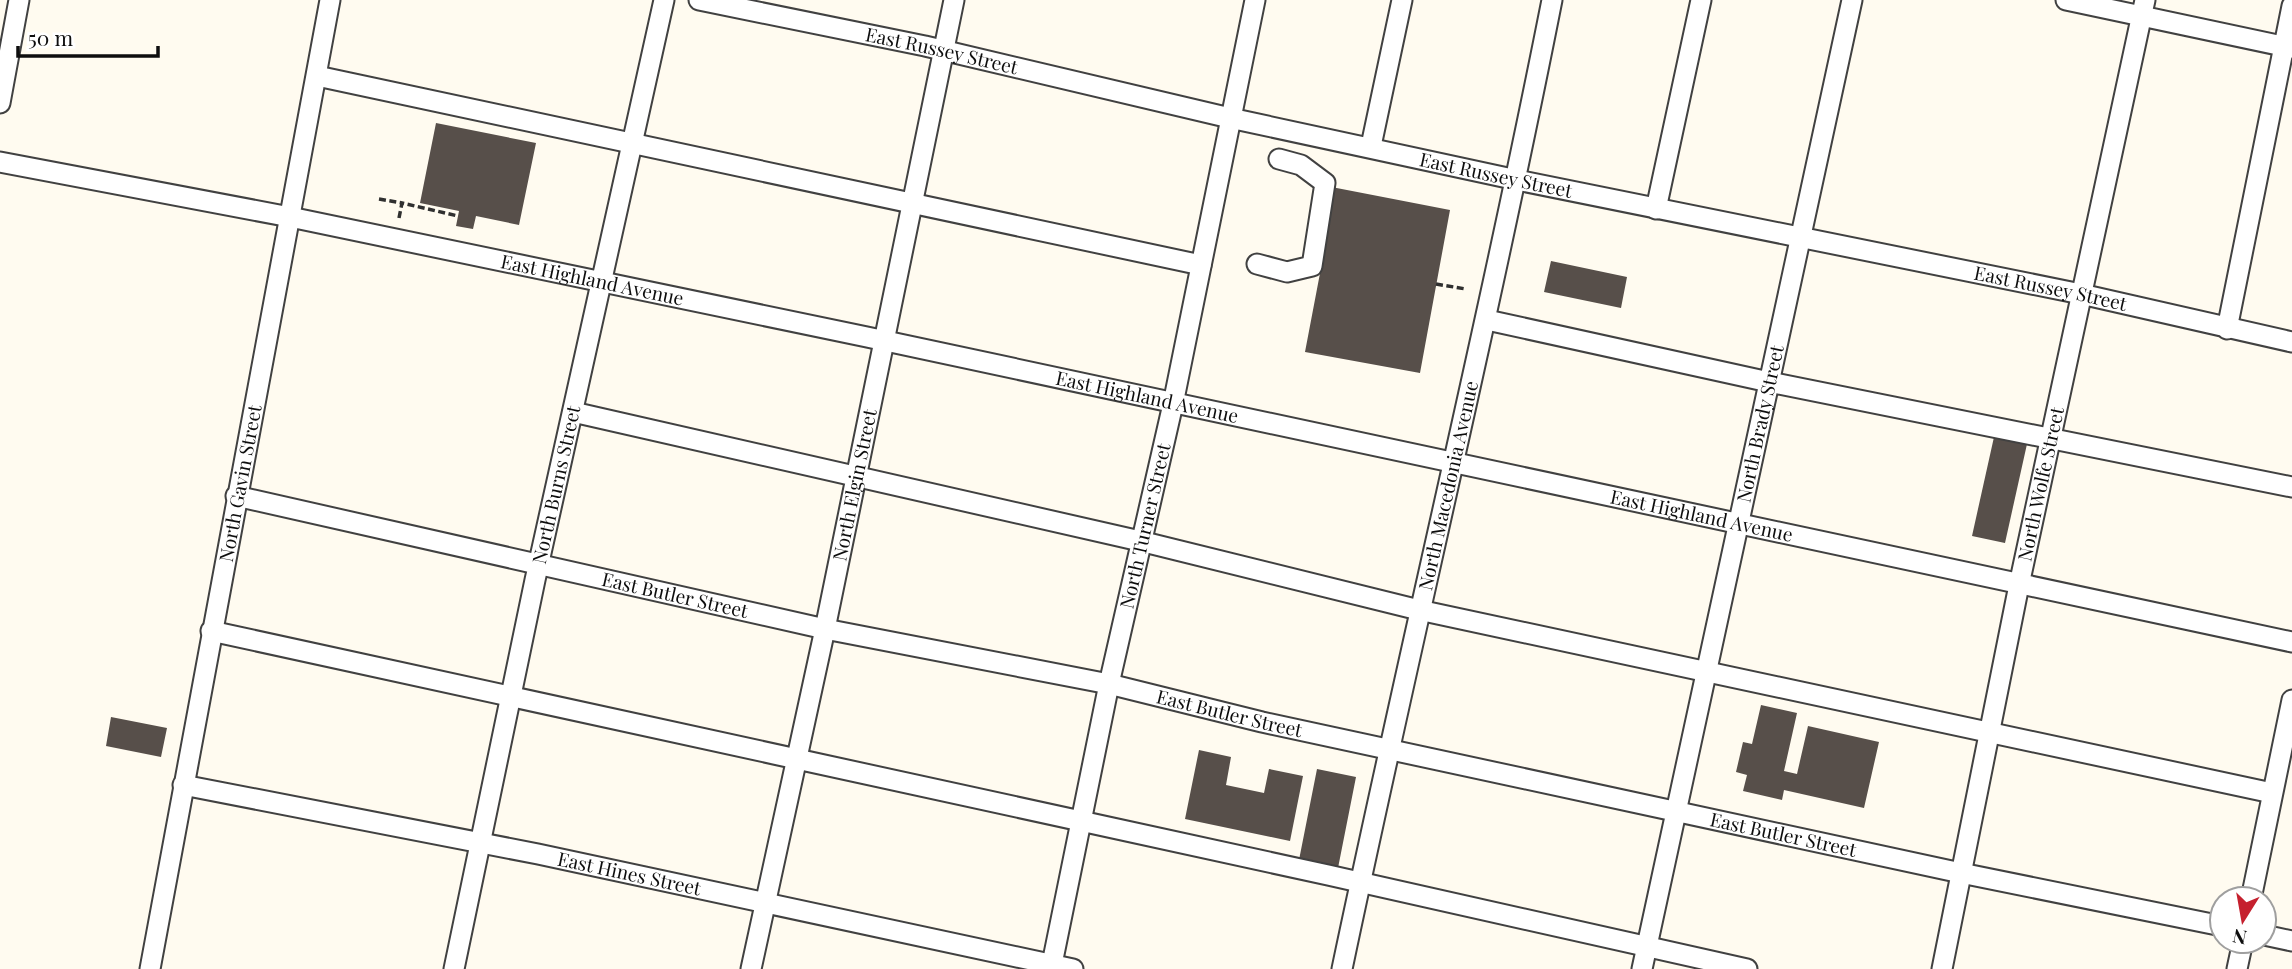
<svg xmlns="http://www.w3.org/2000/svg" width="2292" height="969" font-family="'Playfair Display',serif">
	<rect width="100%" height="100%" fill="#fffbf0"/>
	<path fill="#574f4a" d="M 436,123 L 536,143 L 519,225 L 476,216 L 473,229 L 456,226 L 459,211 L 420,203 Z
		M 1316,184 L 1450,210 L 1420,373 L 1305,352 L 1329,226 L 1309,222 Z
		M 1551,261 L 1627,277 L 1621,308 L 1544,292 Z
		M 1994,437 L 2027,444 L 2005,543 L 1972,536 Z
		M 1761,705 L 1797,713 L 1784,771 L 1797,774 L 1808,726 L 1879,742 L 1864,808 L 1784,790 L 1782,800 L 1743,791 L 1747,775 L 1736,772 L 1743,742 L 1752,744 Z
		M 111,717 L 167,728 L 161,757 L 106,746 Z
		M 1199,750 L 1231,757 L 1226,785 L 1264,793 L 1269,769 L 1303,776 L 1290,841 L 1185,819 Z
		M 1317,769 L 1356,777 L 1338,868 L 1299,860 Z"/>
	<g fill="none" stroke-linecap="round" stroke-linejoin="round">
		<defs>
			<g id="minor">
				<path id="s1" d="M 699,0 L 925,46 L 1230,118 L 1517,180 L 2081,294 L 2292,342"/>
				<path d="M 2066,0 L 2292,48"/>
				<path d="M 317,76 L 1201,265"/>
				<path d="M 0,103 L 19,0"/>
				<path d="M 1371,146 L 1402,0"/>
				<path id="s2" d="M 0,162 L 290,217 L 867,337 L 2292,642"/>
				<path d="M 1656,209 L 1701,0"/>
				<path d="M 1257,264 L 1287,272 L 1312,266 L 1325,183 L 1301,165 L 1279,159"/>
				<path d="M 1487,320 L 1769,382 L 2292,487"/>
				<path d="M 2227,329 L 2292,6"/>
				<path d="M 573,412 L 1140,541 L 1419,610 L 2272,793"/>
				<path id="s3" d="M 236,496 L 825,629 L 1109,684 L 1262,722 L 1961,873 L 2222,926"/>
				<path d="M 211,631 C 723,745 1236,852 1747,969"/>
				<path id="s4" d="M 183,785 L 538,854 L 1073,969"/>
				<path d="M 2251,899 L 2292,700"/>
				<path d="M 2264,935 L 2292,941"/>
				<path id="s5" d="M 150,969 L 330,0"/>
				<path id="s6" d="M 454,969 L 535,580 L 664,0"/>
				<path id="s7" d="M 751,969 L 825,629 L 954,0"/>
				<path id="s8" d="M 1051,969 L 1109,684 L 1173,404 L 1255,0"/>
				<path id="s9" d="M 1342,969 C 1410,645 1488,324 1552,0"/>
				<path id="s10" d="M 1642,969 L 1852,0"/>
				<path id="s11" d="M 1942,969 L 2019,585 L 2145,0"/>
				<path d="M 2237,969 L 2243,941"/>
			</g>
		</defs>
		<use href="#minor" stroke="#414141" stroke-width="23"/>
		<path stroke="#303030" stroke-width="3.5" stroke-dasharray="7 3.5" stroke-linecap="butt" d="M 379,199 L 402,203
			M 399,218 L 402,203 L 458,216
			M 1436,284 L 1466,289"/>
		<use href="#minor" stroke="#fff" stroke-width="19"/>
	</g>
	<g text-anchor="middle" stroke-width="7" stroke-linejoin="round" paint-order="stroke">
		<g font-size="19" fill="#0e0e0e" stroke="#fff">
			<text dy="7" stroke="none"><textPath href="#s1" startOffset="248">East Russey Street</textPath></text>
			<text dy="7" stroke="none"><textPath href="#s1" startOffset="816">East Russey Street</textPath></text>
			<text dy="7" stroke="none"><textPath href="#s2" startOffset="604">East Highland Avenue</textPath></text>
			<text dy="7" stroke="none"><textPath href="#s1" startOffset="1382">East Russey Street</textPath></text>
			<text dy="7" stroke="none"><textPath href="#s2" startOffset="1171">East Highland Avenue</textPath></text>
			<text dy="7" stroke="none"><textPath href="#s10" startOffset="558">North Brady Street</textPath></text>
			<text dy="7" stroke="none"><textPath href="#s5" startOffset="494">North Gavin Street</textPath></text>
			<text dy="7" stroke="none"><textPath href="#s6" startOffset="495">North Burns Street</textPath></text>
			<text dy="7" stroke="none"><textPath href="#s11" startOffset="495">North Wolfe Street</textPath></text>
			<text dy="7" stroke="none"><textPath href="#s7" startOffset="495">North Elgin Street</textPath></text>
			<text dy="7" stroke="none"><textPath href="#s9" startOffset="495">North Macedonia Avenue</textPath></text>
			<text dy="7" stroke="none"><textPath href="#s2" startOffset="1738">East Highland Avenue</textPath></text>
			<text dy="7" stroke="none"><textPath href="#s8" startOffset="453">North Turner Street</textPath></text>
			<text dy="7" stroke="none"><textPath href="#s3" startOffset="450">East Butler Street</textPath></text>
			<text dy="7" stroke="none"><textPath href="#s3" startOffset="1017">East Butler Street</textPath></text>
			<text dy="7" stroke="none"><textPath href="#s3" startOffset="1584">East Butler Street</textPath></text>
			<text dy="7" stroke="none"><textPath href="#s4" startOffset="455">East Hines Street</textPath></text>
		</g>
	</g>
	<g transform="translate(2243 920) rotate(191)"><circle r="33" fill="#ffffff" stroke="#9f9f9f" stroke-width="2"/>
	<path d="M0-5L12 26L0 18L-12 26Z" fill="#c5202e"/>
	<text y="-10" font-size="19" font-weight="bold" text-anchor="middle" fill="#0e0e0e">N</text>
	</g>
	<path d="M18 46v10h140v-10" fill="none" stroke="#0e0e0e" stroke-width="3.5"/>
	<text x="28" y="46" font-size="21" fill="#0e0e0e" stroke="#ffffff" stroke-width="5" paint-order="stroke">50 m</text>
</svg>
